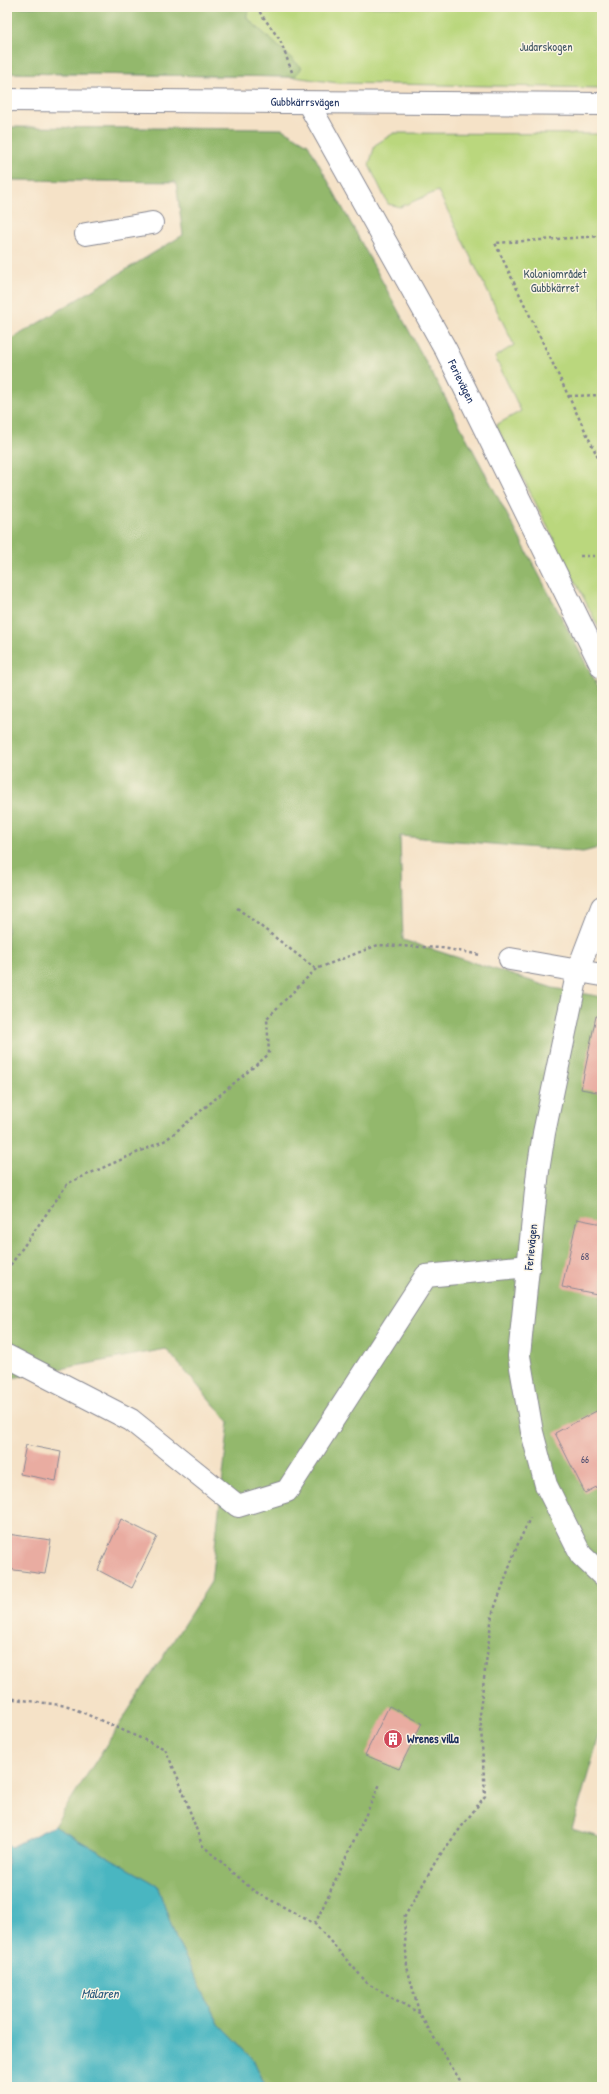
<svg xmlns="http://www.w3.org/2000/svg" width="609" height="2094" font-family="'Patrick Hand',sans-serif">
	<rect width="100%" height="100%" fill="#fcf5e5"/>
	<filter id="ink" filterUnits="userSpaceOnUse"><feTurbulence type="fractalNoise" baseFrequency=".025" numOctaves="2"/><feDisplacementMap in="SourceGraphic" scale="8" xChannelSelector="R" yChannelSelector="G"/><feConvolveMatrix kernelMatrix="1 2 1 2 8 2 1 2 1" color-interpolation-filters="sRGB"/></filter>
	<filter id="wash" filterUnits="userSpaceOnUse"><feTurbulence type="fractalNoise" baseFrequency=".012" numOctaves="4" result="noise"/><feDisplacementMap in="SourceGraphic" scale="16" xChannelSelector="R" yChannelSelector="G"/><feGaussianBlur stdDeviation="0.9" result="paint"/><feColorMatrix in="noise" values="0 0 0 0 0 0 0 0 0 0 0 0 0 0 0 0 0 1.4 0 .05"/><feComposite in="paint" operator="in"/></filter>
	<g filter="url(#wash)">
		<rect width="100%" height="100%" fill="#f5e2c7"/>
		<path fill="#bad77d" stroke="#6a836e" d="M 7,7 L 602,7 L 602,88 L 338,83 L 294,77 L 7,73 Z
			M 394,133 L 602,134 L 602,634 L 496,425 L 521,411 L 495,357 L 514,345 L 438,191 L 400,207 L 388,204 L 369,165 L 375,145 Z"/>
		<path fill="#93b86c" stroke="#577465" d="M 7,7 L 251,7 L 246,17 L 302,68 L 294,77 L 7,73 Z
			M 7,127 L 282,129 L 308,144 L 447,401 L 602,694 L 602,847 L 583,852 L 400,836 L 403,940 L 553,988 L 602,997 L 602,1726 L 572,1829 L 602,1838 L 602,2087 L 266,2087 L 253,2059 L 219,2024 L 176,1939 L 157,1885 L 54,1826 L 211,1582 L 229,1422 L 166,1349 L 7,1379 L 7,342 L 183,235 L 176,182 L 7,180 Z"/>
		<path fill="#48b6c1" stroke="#327290" d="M 54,1826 L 157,1885 L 176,1939 L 219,2024 L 253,2059 L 266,2087 L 7,2087 L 7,1845 L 11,1847 Z"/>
		<g id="blocks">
			<path fill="#e9aca1" d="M 596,1016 L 602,1017 L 602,1093 L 581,1089 Z
				M 577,1219 L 602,1224 L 602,1295 L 562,1287 Z
				M 602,1408 L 602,1484 L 585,1493 L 555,1433 Z
				M 26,1445 L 61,1452 L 56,1481 L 20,1474 Z
				M 121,1519 L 157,1537 L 132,1588 L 98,1570 Z
				M 7,1534 L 51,1540 L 45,1574 L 7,1569 Z
				M 389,1706 L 422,1723 L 399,1769 L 365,1755 Z"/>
		</g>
	</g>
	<g filter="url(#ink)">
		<use href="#blocks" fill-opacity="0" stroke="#888892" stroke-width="1"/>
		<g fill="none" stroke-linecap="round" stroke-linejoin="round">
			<defs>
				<g id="minor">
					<path id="s1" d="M 7,100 L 602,104"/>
					<path id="s2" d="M 308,103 L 446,350 L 602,667"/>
					<path d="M 86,234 L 152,223"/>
					<path d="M 602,907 L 578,970 L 544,1133 L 538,1171 L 519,1356 L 532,1432 L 546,1485 L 581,1555 L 602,1575"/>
					<path d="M 510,959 L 602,975"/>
					<path d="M 7,1356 L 131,1420 L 238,1506 L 287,1491 L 426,1276 L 529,1266"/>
				</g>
			</defs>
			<use href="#minor" stroke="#888892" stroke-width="24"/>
			<path stroke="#888892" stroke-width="2.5" stroke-dasharray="3 3" stroke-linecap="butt" d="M 256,7 L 280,40 L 292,72
				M 602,236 L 495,243 L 602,466
				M 569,396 L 602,395
				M 580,556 L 602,556
				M 237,908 L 316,969
				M 7,1270 L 68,1183 L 166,1140 L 269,1054 L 267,1018 L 316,969 L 378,945 L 442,948 L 481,955
				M 7,1698 L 68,1706 L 165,1749 L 178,1778 L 202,1845 L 254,1891 L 315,1924 L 368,1984 L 419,2013 L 464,2087
				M 315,1924 L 380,1784
				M 419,2012 L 407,1967 L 404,1918 L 437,1859 L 485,1796 L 480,1710 L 492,1615 L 517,1546 L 530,1518"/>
			<use href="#minor" stroke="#fff" stroke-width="22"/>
		</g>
	</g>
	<defs>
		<symbol id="building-disc" viewBox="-11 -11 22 22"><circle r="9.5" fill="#d1495b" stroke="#fcf5e5"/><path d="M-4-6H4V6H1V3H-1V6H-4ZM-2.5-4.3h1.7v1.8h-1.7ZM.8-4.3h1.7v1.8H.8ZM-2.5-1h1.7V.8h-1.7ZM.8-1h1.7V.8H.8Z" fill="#fff"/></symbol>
	</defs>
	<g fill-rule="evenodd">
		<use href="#building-disc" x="382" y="1728" width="22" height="22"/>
	</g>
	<g text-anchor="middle" stroke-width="3" stroke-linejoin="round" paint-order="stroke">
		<g font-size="10" fill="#4e4e6f">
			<text x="585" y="1260">68</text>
			<text x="585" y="1463">66</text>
		</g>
		<g font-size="12" fill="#435966" stroke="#fcf5e5">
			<text x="546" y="51">Judarskogen</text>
			<text x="555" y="278">Koloniområdet<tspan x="555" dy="14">Gubbkärret</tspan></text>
		</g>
		<g font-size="12" fill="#1b2f5e" stroke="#fcf5e5">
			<text dy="4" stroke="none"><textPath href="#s1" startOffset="298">Gubbkärrsvägen</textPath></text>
			<text dy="4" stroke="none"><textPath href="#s2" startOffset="318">Ferievägen</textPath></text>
			<text transform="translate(531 1247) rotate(-84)" y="4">Ferievägen</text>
		</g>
		<g font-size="12" font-weight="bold" fill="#1b2f5e" stroke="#fcf5e5" text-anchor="start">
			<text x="407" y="1743">Wrenes villa</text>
		</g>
		<g font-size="13" font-style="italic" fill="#28587c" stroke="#fcf5e5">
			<text x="100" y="1998">Mälaren</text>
		</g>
	</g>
	<rect width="609" height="2094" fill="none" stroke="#fcf5e5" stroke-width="24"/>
</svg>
